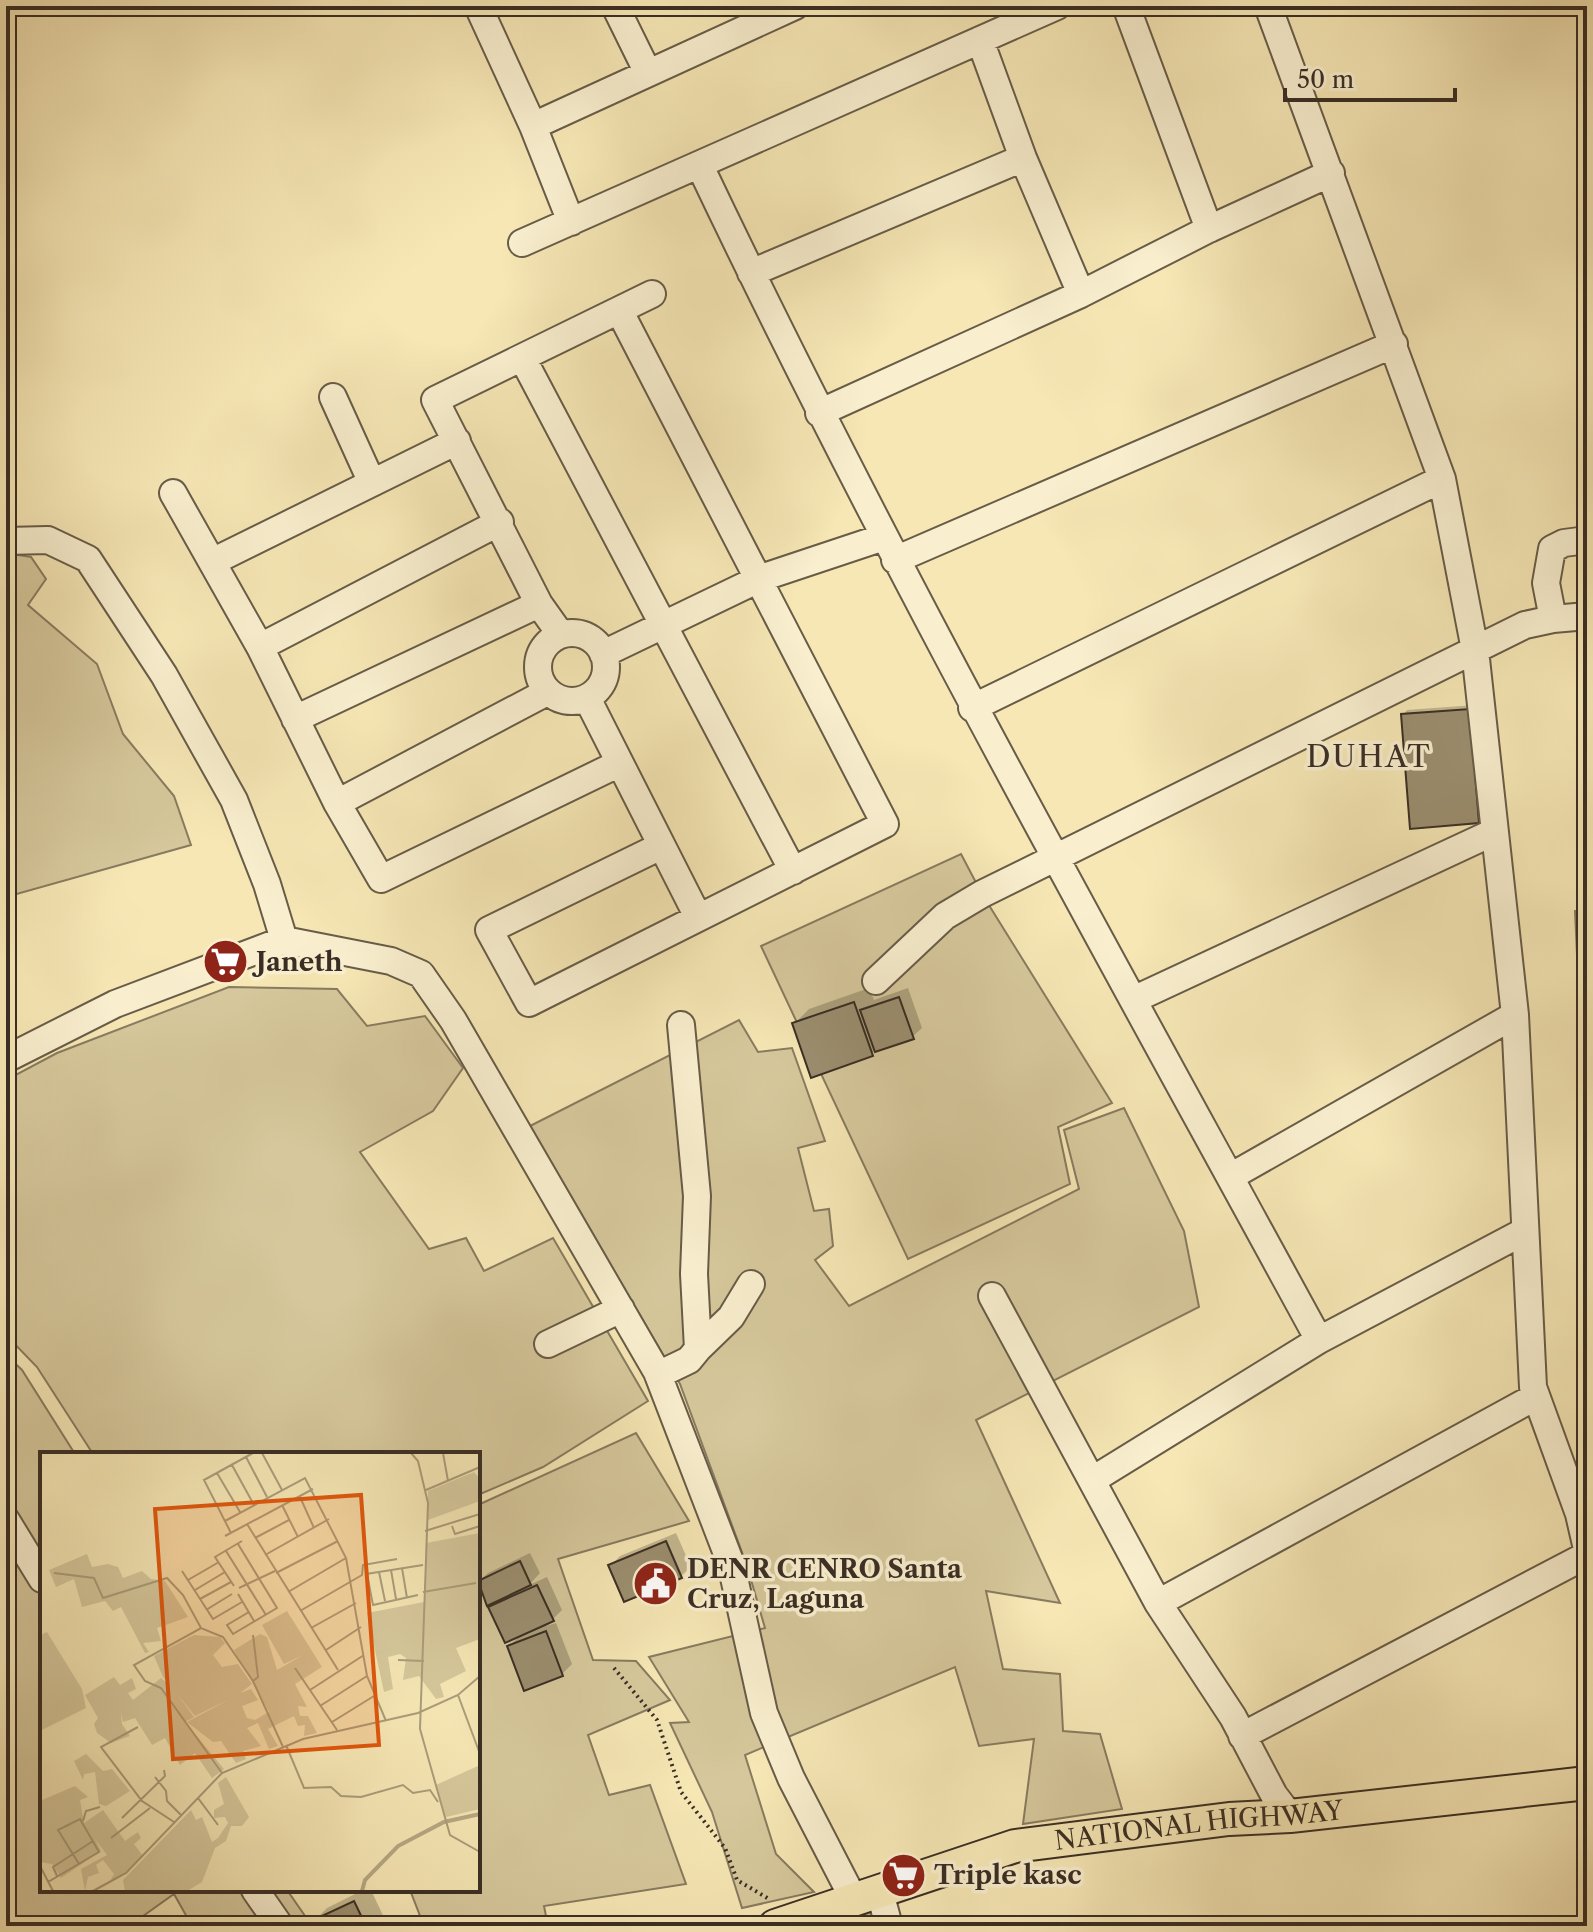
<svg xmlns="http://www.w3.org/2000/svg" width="1593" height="1932" font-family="'Libre Caslon Text',serif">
	<rect width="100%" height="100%" fill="#f6e7b5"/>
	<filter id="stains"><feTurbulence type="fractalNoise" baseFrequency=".0025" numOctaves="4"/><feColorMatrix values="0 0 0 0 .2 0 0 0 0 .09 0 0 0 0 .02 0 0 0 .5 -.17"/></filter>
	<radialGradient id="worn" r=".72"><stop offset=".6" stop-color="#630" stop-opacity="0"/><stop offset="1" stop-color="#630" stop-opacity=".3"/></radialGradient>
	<path fill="#d6c89c" stroke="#887b60" stroke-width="2" d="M 6,553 L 31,557 L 46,579 L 28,605 L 97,664 L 123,734 L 174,796 L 191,845 L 6,897 Z
		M 961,854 L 982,894 L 1112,1103 L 1058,1127 L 1070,1184 L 908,1259 L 761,946 Z
		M 1587,909 L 1587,1171 L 1575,911 Z
		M 229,987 L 337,989 L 367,1026 L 425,1016 L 463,1068 L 433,1111 L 360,1152 L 429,1249 L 466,1238 L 484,1271 L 553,1238 L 648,1401 L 543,1467 L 478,1495 L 478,1454 L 93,1454 L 37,1367 L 6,1335 L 6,1080 L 57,1053 Z
		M 739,1020 L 758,1052 L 792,1048 L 825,1141 L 798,1148 L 814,1211 L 829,1209 L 833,1246 L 815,1260 L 849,1306 L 1079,1189 L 1064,1130 L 1124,1108 L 1184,1231 L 1199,1307 L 976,1420 L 1060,1603 L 986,1591 L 1003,1669 L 1060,1674 L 1063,1731 L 1100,1734 L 1122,1809 L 1023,1824 L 1034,1739 L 979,1746 L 955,1667 L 745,1755 L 776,1854 L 814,1892 L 742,1908 L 712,1812 L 670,1723 L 689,1722 L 649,1657 L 765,1628 L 747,1566 L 680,1384 L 530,1126 Z
		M 6,1355 L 22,1370 L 75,1454 L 42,1454 L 42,1890 L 287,1890 L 312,1926 L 192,1926 L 174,1894 L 129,1926 L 17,1926 L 6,1904 Z
		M 636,1433 L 689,1521 L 558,1559 L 593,1660 L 636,1661 L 670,1700 L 588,1735 L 609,1795 L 650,1785 L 686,1884 L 544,1906 L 548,1926 L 424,1926 L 410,1890 L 478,1890 L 478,1505 Z"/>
	<path fill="#0003" d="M 1474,705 L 1483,817 L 1478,821 L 1403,715 L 1407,710 Z
		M 869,988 L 874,1000 L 908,988 L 922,1028 L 912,1037 L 813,1075 L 794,1024 L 809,1009 Z
		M 676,1533 L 691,1567 L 681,1576 L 610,1566 L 620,1556 Z
		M 530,1553 L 540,1573 L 529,1585 L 547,1577 L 562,1610 L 546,1626 L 556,1623 L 572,1664 L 562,1674 L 509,1646 L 522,1634 L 491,1607 L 501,1598 L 488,1603 L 478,1582 L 488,1573 Z
		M 363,1890 L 371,1890 L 388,1926 L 313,1926 L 312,1923 L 327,1908 Z
		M 870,1911 L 874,1926 L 822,1926 Z"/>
	<path fill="#9b8e6f" stroke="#392e24" stroke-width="2" d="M 1470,709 L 1479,823 L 1410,829 L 1401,714 Z
		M 899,997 L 914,1039 L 875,1052 L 860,1010 Z
		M 854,1002 L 873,1056 L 811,1078 L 792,1023 Z
		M 666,1541 L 682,1578 L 624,1602 L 608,1565 Z
		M 520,1561 L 531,1585 L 487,1606 L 478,1581 Z
		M 537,1585 L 554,1621 L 505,1643 L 488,1607 Z
		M 546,1631 L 563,1676 L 524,1691 L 507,1646 Z
		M 354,1901 L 366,1926 L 311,1926 L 309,1922 Z"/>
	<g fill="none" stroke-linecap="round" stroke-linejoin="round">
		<defs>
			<path id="minor" d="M 478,6 L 533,126 L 571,222
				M 615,6 L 647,71
				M 1126,6 L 1209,229
				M 1268,6 L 1442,479 L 1475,650 L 1515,1015 L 1533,1387 L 1579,1514 L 1587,1549
				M 980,40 L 1023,158 L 1081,294
				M 533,126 L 795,6
				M 700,166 C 890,566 1107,951 1319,1340
				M 522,243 L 1057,6
				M 751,273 L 1023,158
				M 619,310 L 885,824 L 529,1003 L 489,930 L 661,846
				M 523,359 L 793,871
				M 333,397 L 372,483
				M 819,413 L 1081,294 L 1209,229 L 1331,173
				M 173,493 L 260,647 L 337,803 L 381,879 L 620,763
				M 6,541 L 48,540 L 88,559 L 164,675 L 234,800 L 267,884 L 284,940
				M 895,560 L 1394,344
				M 212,562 L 457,441
				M 1553,619 L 1587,616
				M538 667a34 34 0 1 1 68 0a34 34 0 1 1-68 0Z
				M 561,635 L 539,604 L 435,400 L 652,294
				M 260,647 L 500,522
				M 603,654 L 761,578 L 884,537
				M 587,698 L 698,917
				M 972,708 L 1442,479
				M 295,719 L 539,604
				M 337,803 L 547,692
				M 876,981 L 945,916 L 982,894 L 1525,625 L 1553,619 L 1546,583 L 1552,549 L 1564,543 L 1587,540
				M 1135,999 L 1494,832
				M 6,1059 L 115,1004 L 284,940 L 391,961 L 421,974 L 453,1020 L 657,1372 L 731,1564 L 764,1713 L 791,1778 L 853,1898
				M 1230,1177 L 1515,1015
				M 992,1296 L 1158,1603 L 1233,1717 L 1274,1795 L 1290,1816
				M 548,1344 L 621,1309
				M 698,1349 L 731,1317 L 751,1284
				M 658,1375 L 689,1360 L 698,1349 L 694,1274 L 697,1196 L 681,1025
				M 1094,1479 L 1319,1340 L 1525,1231
				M 6,1520 L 42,1579
				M 1158,1603 L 1535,1397
				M 1242,1736 L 1587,1555
				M 879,1889 L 889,1926
				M 255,1890 L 280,1926"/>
			<g id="major">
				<path id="s1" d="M 775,1926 L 1015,1846 L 1229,1819 L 1290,1816 L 1587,1783"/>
			</g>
		</defs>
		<use href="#minor" stroke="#685c48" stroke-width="30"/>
		<use href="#major" stroke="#392e24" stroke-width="36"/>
		<path stroke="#392e24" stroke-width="4" stroke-dasharray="2 4" stroke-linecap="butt" d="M 614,1668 L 657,1720 L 681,1792 L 725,1848 L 737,1880 L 769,1899"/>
		<use href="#minor" stroke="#f9efcf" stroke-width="26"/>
		<use href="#major" stroke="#f6e7b5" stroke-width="32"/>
	</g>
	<defs>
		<symbol id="supermarket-disc" viewBox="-11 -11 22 22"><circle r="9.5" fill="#8f2418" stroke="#f9efcf"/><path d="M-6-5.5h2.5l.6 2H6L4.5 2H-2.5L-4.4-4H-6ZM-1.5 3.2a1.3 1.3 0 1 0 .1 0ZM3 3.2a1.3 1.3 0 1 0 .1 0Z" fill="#fff"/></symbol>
		<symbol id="civic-disc" viewBox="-11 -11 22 22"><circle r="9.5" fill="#8f2418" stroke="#f9efcf"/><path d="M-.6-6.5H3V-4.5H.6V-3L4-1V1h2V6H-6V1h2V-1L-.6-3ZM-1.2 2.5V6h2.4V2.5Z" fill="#fff"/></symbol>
	</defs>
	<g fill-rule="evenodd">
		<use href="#supermarket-disc" x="200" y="936" width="51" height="51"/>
		<use href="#civic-disc" x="630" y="1558" width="51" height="51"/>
		<use href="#supermarket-disc" x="878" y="1850" width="51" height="51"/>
	</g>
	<g text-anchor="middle" stroke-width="7" stroke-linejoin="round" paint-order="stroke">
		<g font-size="26" font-weight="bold" fill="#392e24" stroke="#f9efcf" text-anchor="start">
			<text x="256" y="971">Janeth</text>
			<text x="687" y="1578">DENR CENRO Santa<tspan x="687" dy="30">Cruz, Laguna</tspan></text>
			<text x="934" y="1884">Triple kasc</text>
		</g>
		<g font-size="26" fill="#392e24" stroke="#f9efcf">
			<text dy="9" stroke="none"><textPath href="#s1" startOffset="438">NATIONAL HIGHWAY</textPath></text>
		</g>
		<g font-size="30" letter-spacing="2" fill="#392e24" stroke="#f9efcf">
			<text x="1369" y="767">DUHAT</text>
		</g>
	</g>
	<g transform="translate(40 1452)">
		<rect width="440" height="440" fill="#f6e7b5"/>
		<path d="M 434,20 L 440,27 L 440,49 L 388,68 L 388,39 ZM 440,81 L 440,187 L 416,196 L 426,219 L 400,232 L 404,245 L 396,247 L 379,224 L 363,228 L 366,206 L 360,202 L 348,205 L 353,237 L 344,240 L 327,161 L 384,150 L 386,91 ZM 47,102 L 52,115 L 68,112 L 78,115 L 83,126 L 102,119 L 111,127 L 125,129 L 148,165 L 117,176 L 121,189 L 103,191 L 109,200 L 105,201 L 81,155 L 73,159 L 65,149 L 42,155 L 34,127 L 16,135 L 9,118 ZM 247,159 L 282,215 L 255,232 L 267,255 L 258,254 L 260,264 L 268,264 L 277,281 L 264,284 L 265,273 L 258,274 L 254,264 L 228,277 L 238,294 L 229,297 L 218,271 L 207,276 L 221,294 L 203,299 L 206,307 L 196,311 L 181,289 L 173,290 L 147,270 L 190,247 L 155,264 L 123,225 L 114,204 L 154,183 L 180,185 L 185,191 L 173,203 L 182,215 L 198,212 L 212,232 L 200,241 L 211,237 L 218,248 L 202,254 L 207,266 L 215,268 L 229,260 L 194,198 L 220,182 L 227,185 L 237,218 L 263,203 L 244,212 L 222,173 ZM 7,180 L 42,237 L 46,256 L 0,279 L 0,183 ZM 74,225 L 80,233 L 92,226 L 96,237 L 88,241 L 93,248 L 121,226 L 131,234 L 154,265 L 145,270 L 184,317 L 172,326 L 155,301 L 140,313 L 125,286 L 112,293 L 95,266 L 83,270 L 81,260 L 82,272 L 90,284 L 71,291 L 57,281 L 54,272 L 58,266 L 45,243 ZM 46,302 L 63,319 L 72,317 L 90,339 L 66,354 L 59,352 L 55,320 L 44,322 L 43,328 L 34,309 ZM 440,313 L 440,357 L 406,365 L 396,333 ZM 186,325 L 209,365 L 202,374 L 191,374 L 186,389 L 175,396 L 162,430 L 147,439 L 85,439 L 83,428 L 151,358 L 156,368 L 162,365 L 172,390 L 178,386 L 188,371 L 185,365 L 174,366 L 174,358 L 184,352 L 178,331 ZM 35,334 L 48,345 L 40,348 L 44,371 L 63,358 L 85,389 L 98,380 L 101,386 L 94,392 L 103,404 L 87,419 L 70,429 L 74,422 L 63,408 L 56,413 L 59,421 L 48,425 L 45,439 L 41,417 L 67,403 L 55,387 L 61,399 L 21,426 L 12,412 L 0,410 L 0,349 Z" fill="#d6c89c"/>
		<path fill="none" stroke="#b6a884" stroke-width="4" d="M 322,439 L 325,428 L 358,394 L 404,370 L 440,362"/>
		<path fill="none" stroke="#aa9d7b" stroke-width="2" d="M 222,1 L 242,38M 371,1 L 378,9 L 388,51 L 380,277 L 410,383 L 440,400M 403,1 L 408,29M 206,5 L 227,45M 192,13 L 214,53M 177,21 L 200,60M 386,38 L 440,15M 260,45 L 274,76M 242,53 L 258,85M 185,69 L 265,26 L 306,106 L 327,224 L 346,269M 207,72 L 298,218M 412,74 L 415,82 L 440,74M 385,79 L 440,62M 191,81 L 164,28 L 213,1M 185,84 L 273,37M 215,86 L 249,68M 198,92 L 237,156 L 193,182 L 187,173 L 209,160M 186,99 L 226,163M 225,103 L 289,67M 362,116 L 367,146M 351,118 L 356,147M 142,119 L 173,167 L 202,150M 339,120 L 345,149M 14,121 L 54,126 L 63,146 L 127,126 L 143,143 L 161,176M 236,121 L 298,89M 326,122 L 383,113M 327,122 L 333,153 L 378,143M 148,128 L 179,110M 194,134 L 175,105 L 202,89M 199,136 L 235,119M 155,138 L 185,120M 248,140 L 306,106M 383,140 L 436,131M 198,142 L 214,169M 160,147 L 191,130M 166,158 L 192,142M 260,159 L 322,123 L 323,113 L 357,107M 271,176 L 316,151M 213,183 L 218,225 L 213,229M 286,198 L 321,175M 358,208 L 384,209M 255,216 L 297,278M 270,238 L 324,203M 418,243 L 440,302M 280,254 L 327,224M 292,270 L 334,244M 98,275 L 61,295 L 102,349 L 134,370M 246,293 L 264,336 L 291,335 L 301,344 L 321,345 L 363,333 L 373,341 L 390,338 L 398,350M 182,321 L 121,236 L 105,229 L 94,213 L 161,176 L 183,185 L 213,229 L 243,295M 115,325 L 126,339 L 127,349 L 141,363M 158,346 L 178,373M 82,366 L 125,324 L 124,318M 43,369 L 46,359 L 60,355M 71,386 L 110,356M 0,414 L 13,439M 17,424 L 13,415 L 53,389M 8,430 L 59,400 L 40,367 L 18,378 L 39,412M 53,439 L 86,421 L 182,321 L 263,287 L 378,261 L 418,243 L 440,224"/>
		<path fill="#df570d" fill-opacity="0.15" stroke="#df570d" stroke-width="4" d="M 321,43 L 339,293 L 133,307 L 115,57 Z"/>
		<rect width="440" height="440" fill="none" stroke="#392e24" stroke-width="4"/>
	</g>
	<rect width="1593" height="1932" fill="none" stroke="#f6e7b5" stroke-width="32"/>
	<rect x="8" y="8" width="1577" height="1916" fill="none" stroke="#392e24" stroke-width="4"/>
	<rect x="16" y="16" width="1561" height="1900" fill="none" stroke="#392e24" stroke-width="2"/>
	<path d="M1285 88v12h170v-12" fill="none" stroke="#392e24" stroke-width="4"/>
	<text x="1297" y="88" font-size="24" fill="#392e24" stroke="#f9efcf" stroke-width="6" paint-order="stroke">50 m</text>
	<rect width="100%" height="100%" filter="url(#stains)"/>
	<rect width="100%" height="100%" fill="url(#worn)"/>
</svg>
